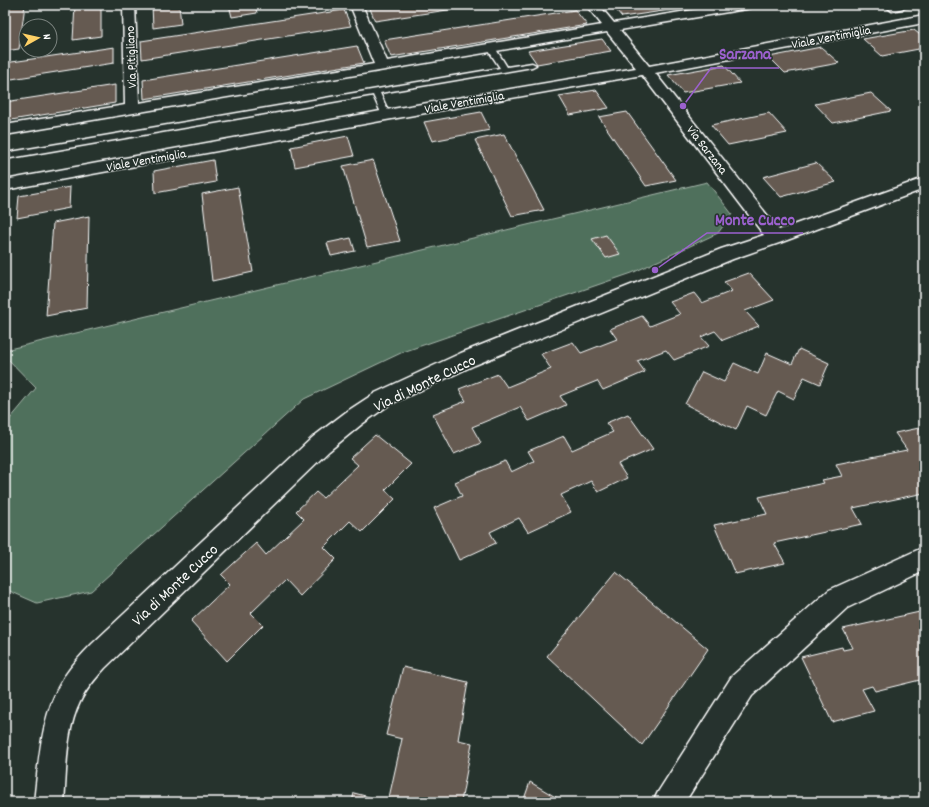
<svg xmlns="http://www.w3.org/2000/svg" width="929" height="807" font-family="Dekko,sans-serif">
	<rect width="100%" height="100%" fill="#26332d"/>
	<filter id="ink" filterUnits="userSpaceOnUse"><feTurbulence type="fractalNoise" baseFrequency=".025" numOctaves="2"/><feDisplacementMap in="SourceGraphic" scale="8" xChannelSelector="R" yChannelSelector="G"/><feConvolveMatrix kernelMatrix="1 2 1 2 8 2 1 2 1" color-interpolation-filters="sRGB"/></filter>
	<g filter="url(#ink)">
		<path fill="#4f705b" stroke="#a7b8ad" d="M 707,182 L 732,214 L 718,233 L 632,273 L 403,352 L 304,399 L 91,591 L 37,603 L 5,589 L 5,425 L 36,388 L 5,356 L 5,350 Z"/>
		<path fill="#655a51" stroke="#fff" d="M 5,5 L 25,5 L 19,49 L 5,51 Z
			M 75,5 L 101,5 L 101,36 L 73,40 Z
			M 152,5 L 179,5 L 181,24 L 153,28 Z
			M 229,5 L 255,5 L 257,13 L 232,17 Z
			M 378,5 L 480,5 L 375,21 L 369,6 Z
			M 612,5 L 666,5 L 670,10 L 622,17 Z
			M 344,10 L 351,26 L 142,59 L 141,41 Z
			M 575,10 L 587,25 L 391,57 L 384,40 Z
			M 914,30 L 924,38 L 924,48 L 882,56 L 863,39 Z
			M 602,39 L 611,51 L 537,64 L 528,51 Z
			M 357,46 L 364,63 L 144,99 L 143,80 Z
			M 114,47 L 114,63 L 5,80 L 5,63 Z
			M 821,47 L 839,63 L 785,73 L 769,57 Z
			M 724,65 L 740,83 L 683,93 L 668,75 Z
			M 115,85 L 115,103 L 5,121 L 5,102 Z
			M 596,90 L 609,108 L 570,115 L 559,96 Z
			M 871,93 L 891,111 L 833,123 L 815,104 Z
			M 481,112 L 490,130 L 432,141 L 424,122 Z
			M 627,112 L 676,180 L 646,186 L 599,117 Z
			M 769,113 L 787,133 L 728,145 L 711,125 Z
			M 504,134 L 544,210 L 512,216 L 475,140 Z
			M 348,136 L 354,156 L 295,167 L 291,147 Z
			M 213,160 L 216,182 L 155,193 L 154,171 Z
			M 373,160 L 400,241 L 367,247 L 343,166 Z
			M 816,163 L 836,182 L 781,197 L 763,177 Z
			M 70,187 L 69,208 L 17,218 L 19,196 Z
			M 238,187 L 253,272 L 212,281 L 202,194 Z
			M 89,216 L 87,308 L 46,316 L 53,223 Z
			M 606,235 L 620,254 L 606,258 L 592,239 Z
			M 351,238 L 355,251 L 331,256 L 327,243 Z
			M 749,273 L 774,300 L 745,311 L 759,326 L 723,340 L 715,331 L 701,337 L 709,346 L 674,360 L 666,350 L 637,361 L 645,372 L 603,390 L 597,381 L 560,396 L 566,405 L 529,421 L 520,407 L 472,427 L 481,443 L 454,454 L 433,414 L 466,401 L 459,389 L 498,374 L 507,387 L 551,369 L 541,354 L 573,342 L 581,353 L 617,339 L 610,329 L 642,316 L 650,326 L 680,314 L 670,302 L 694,293 L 702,303 L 732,291 L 724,282 Z
			M 799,349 L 829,363 L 820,384 L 804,377 L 794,399 L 778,391 L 766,415 L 747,406 L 736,430 L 685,404 L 702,372 L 724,382 L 734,363 L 758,374 L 767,353 L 792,364 Z
			M 628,414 L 653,449 L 618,464 L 627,478 L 598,492 L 591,481 L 561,495 L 571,512 L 528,532 L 519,518 L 490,532 L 496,543 L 459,560 L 434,508 L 462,496 L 455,482 L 505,461 L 511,472 L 534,461 L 528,451 L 564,436 L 572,450 L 613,432 L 606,423 Z
			M 924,427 L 924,493 L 853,508 L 862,524 L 774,543 L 785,563 L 735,574 L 714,525 L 767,514 L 759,497 L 824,483 L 822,480 L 842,476 L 836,464 L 907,450 L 895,433 Z
			M 375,435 L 411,464 L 385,490 L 395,499 L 362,532 L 350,521 L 324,547 L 336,559 L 300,596 L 285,580 L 251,613 L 263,625 L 227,661 L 191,621 L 230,584 L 221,575 L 256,543 L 266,555 L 304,519 L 296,511 L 316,492 L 323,498 L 358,465 L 350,458 Z
			M 616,572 L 708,649 L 642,745 L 547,656 Z
			M 924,611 L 924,679 L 875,691 L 872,686 L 862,689 L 874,711 L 832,722 L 801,657 L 842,647 L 843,650 L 853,648 L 843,629 Z
			M 403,667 L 468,682 L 458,740 L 472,743 L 461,802 L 352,802 L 354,793 L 388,802 L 402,739 L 386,735 Z
			M 530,782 L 564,802 L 523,802 Z"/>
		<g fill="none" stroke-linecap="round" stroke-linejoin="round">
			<defs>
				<path id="service" d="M 884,5 L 891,5 L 893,7 L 916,5 L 892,11 Z
					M 488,46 L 494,46 L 507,67 L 532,63 L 536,65 L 532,67 L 380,93 L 390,115 L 386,117 L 382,115 L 373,95 L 5,159 L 5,153 L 500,68 L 487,48 Z"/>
				<path id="minor" d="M 123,5 L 135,5 L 139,103 L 374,64 L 350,5 L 362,5 L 387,61 L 602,25 L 586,5 L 599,5 L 614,23 L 723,5 L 752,5 L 750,8 L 746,9 L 620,30 L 649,66 L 924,15 L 924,23 L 655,73 L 779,230 L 924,178 L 924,189 L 782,242 L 733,259 L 475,365 L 389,405 L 362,424 L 329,451 L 105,668 C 96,678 86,689 80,702 C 65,732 67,770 64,802 L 34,802 C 39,760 41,714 64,677 C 72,665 82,654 92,644 L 313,437 L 346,412 L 375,393 L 461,353 L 721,249 L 764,235 L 642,75 L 386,120 L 5,190 L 5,180 L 386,110 L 636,68 L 607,32 L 5,135 L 5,125 L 125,105 Z
					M 924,547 L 924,571 L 847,608 L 752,696 L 685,802 L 653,802 L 658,792 L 732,676 L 829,590 Z"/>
			</defs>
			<use href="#service" stroke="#fff" stroke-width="3"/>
			<use href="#minor" stroke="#fff" stroke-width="3"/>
			<use href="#service" fill="#26332d" fill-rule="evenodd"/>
			<use href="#minor" fill="#26332d" fill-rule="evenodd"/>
		</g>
	</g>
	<g text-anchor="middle" stroke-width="3" stroke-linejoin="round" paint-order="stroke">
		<g font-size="13" fill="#fff" stroke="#26332d">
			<text transform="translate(831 36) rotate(-11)" y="5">Viale Ventimiglia</text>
			<text transform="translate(130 57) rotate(-92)" y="5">Via Pitigliano</text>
			<text transform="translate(464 101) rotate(-10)" y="5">Viale Ventimiglia</text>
			<text transform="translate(708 149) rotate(52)" y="5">Via Sarzana</text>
			<text transform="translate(146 159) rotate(-10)" y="5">Viale Ventimiglia</text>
		</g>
		<g font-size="16" fill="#fff" stroke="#26332d">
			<text transform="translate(424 382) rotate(-26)" y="6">Via di Monte Cucco</text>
			<text transform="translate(174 584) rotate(-43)" y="6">Via di Monte Cucco</text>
		</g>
	</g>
	<path fill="none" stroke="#9c61cf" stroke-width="1.5" d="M683 106L711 68H779M655 270L707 233H803"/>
	<g fill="#9c61cf" stroke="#26332d" stroke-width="1.5">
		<circle cx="683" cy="106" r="4"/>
		<circle cx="655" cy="270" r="4"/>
	</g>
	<g font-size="17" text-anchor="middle" font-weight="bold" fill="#9c61cf" stroke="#26332d" stroke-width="3" stroke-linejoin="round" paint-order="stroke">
		<text x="745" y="59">Sarzana</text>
		<text x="755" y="225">Monte Cucco</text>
	</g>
	<rect width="929" height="807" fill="none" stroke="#26332d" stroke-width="20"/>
	<rect x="10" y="10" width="909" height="787" fill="none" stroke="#fff" stroke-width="1.5" filter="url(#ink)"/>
	<g transform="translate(38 38) rotate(82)"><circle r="19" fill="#26332d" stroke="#7d8581"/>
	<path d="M0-3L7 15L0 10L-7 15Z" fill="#ffd166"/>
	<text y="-6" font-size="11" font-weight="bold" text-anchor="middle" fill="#ffffff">N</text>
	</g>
</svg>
